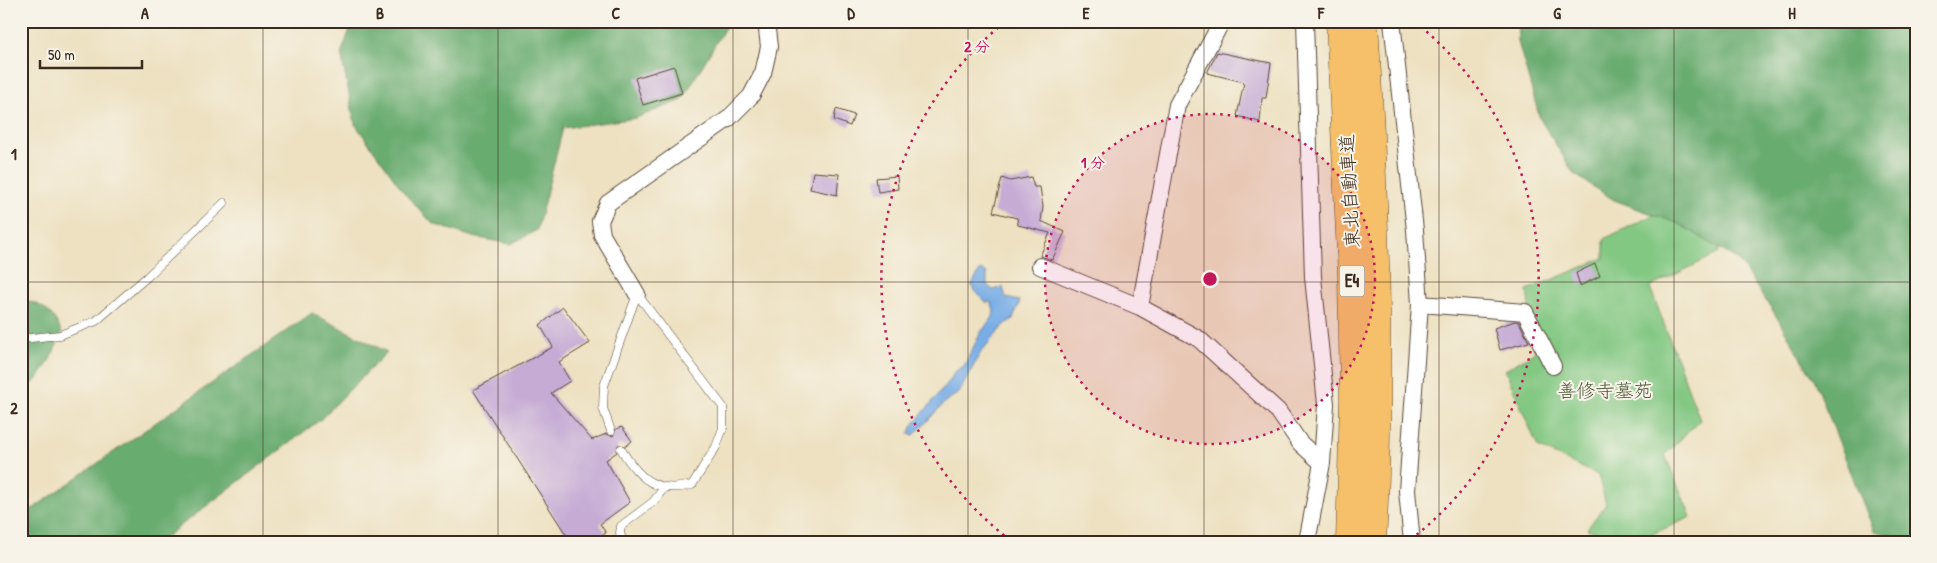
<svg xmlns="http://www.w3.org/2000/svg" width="1937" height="563" font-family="'Patrick Hand','Klee One',sans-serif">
	<rect width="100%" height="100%" fill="#f7f3e8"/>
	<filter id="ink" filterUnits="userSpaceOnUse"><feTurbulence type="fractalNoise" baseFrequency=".02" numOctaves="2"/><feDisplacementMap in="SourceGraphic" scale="10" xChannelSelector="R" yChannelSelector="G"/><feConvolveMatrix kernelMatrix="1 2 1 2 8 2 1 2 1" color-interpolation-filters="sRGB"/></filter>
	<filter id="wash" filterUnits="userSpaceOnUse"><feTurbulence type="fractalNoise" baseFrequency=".0096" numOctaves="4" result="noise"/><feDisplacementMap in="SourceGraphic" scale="20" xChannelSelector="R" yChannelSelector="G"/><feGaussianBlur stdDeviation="1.12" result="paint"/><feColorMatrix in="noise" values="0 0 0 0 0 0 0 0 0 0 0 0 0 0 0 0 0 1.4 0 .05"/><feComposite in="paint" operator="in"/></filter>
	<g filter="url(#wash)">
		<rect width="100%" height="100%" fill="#ede1c1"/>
		<path fill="#82c782" stroke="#5e7850" d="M 1672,206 L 1711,221 L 1719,253 L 1650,287 L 1700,420 L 1665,455 L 1691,517 L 1634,542 L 1627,542 L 1587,529 L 1606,504 L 1598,475 L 1538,447 L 1505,370 L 1535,352 L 1527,290 L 1604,258 L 1604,239 Z"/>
		<path fill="#69ac70" stroke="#526b47" d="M 353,21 L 729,21 L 682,100 L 636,118 L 563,128 L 537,230 L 511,244 L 473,237 L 433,224 L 406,195 L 355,124 L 341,54 Z
			M 1517,21 L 1916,21 L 1916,541 L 1874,531 L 1815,381 L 1773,311 L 1738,260 L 1679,224 L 1614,200 L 1574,174 L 1540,119 L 1518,42 Z
			M 21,301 C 42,301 55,315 62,333 C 53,353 42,382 21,392 Z
			M 312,313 L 387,352 L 321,419 L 159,542 L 21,542 L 21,517 Z"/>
		<path fill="#79ade6" stroke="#5a6c82" d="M 980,270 L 987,273 L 987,285 L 993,290 L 1003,287 L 1006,298 L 1020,301 L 1013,319 L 1003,326 L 981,352 L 959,393 L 947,400 L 914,435 L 909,434 L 913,425 L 951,379 L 954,372 L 964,366 L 981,332 L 993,317 L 994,310 L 991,302 L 985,302 L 971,286 Z"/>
		<g id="blocks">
			<path fill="#c6acd5" d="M 1217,52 L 1271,63 L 1266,98 L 1262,98 L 1260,122 L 1237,116 L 1244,82 L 1207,73 Z
				M 674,66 L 682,93 L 643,105 L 635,78 Z
				M 836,109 L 854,115 L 850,126 L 834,120 Z
				M 813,172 L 839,174 L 837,195 L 810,189 Z
				M 897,176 L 898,189 L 878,192 L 876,178 Z
				M 1031,177 L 1034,187 L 1040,187 L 1043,207 L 1041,221 L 1065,232 L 1052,260 L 1040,256 L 1050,233 L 1018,225 L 1017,218 L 993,212 L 1002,178 L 1010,181 Z
				M 1595,264 L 1600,276 L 1580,286 L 1576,273 Z
				M 563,307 L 590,343 L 559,362 L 570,381 L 551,393 L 592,440 L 606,434 L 613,436 L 616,429 L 622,427 L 632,441 L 626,446 L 618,445 L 617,452 L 606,460 L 630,502 L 600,524 L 606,533 L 593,542 L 571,542 L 473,390 L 553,347 L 540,325 Z
				M 1515,321 L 1519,322 L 1529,342 L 1500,350 L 1494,328 Z"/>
		</g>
	</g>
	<g filter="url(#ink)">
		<use href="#blocks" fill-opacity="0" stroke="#564536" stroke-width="1"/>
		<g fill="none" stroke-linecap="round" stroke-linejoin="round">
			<defs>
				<path id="service" d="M 21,339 L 60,335 L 96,321 L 147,277 L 224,203
					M 611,431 L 603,408 L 604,386 L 637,294 L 723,407 L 723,428 L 716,447 L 692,485 C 656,494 639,479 621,449
					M 319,542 L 339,542
					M 623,542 L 620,533 L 621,526 L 653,502 L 664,488"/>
				<path id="minor" d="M 1305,21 L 1313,277 L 1326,404 L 1322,463 L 1307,542
					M 1392,21 L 1415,230 L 1420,304 L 1407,491 L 1412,542
					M 1040,266 L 1140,307 L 1199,339 L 1278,411 L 1300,443 L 1322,463
					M 637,294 L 602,235 L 600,221 L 608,203 L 728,119 L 751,96 L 763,73 L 769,47 L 766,21
					M 1420,304 L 1525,312 L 1553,366
					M 1140,307 L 1177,105 L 1222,21"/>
				<path id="motorway" d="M 1340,21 L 1352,276 L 1354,400 L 1350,542
					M 1364,21 C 1374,194 1382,368 1372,542"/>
			</defs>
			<use href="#service" stroke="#564536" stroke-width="9"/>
			<use href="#minor" stroke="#564536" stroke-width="18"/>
			<use href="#motorway" stroke="#564536" stroke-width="29"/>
			<use href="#service" stroke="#fff" stroke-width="8"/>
			<use href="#minor" stroke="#fff" stroke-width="16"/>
			<use href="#motorway" stroke="#f6c06b" stroke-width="28"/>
		</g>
	</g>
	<path fill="none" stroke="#3b2a1e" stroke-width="1" stroke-opacity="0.55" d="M 263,21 L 263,542M 498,21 L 498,542M 733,21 L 733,542M 968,21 L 968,542M 1204,21 L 1204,542M 1439,21 L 1439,542M 1674,21 L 1674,542M 21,282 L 1916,282"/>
	<circle cx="1210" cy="279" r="165" fill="#c2185b" fill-opacity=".12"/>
	<g fill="none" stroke="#c2185b" stroke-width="2.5" stroke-dasharray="2.5 5">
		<circle cx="1210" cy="279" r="165"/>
		<path d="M1010 540A329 329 0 0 1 1005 22M1415 22A329 329 0 0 1 1410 540"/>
	</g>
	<g text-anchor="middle" stroke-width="4" stroke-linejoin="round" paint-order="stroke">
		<rect fill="#f7f3e8" stroke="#73665b" stroke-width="1" x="1339.5" y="265.5" width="25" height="31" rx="4"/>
		<g font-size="18" font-weight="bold" fill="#3b2a1e">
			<text x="1352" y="287">E4</text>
		</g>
		<g font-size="19" fill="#3b2a1e" stroke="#f7f3e8">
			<text transform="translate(1349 191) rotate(-93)" y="7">東北自動車道</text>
		</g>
		<g font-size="19" fill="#50593c" stroke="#f7f3e8">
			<text x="1605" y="397">善修寺墓苑</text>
		</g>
	</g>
	<circle cx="1210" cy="279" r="8" fill="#c2185b" stroke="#f7f3e8" stroke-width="2.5"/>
	<g font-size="15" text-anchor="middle" font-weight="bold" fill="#c2185b" stroke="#f7f3e8" stroke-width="4" stroke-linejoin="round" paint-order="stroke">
		<text x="977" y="52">2 分</text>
		<text x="1093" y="168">1 分</text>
	</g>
	<rect width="1937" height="563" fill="none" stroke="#f7f3e8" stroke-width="55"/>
	<path d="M40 60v8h102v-8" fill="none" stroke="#3b2a1e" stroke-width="2.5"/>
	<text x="48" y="60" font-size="15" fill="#3b2a1e" stroke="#f7f3e8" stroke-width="4" paint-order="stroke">50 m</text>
	<rect x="28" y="28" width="1882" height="508" fill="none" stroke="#3b2a1e" stroke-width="2"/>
	<g font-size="16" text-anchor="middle" font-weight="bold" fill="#3b2a1e">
		<text x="145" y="19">A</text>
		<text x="380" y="19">B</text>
		<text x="616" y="19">C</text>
		<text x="851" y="19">D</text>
		<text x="1086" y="19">E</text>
		<text x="1321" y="19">F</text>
		<text x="1557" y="19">G</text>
		<text x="1792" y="19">H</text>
		<text x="14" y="160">1</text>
		<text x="14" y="414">2</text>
	</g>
</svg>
